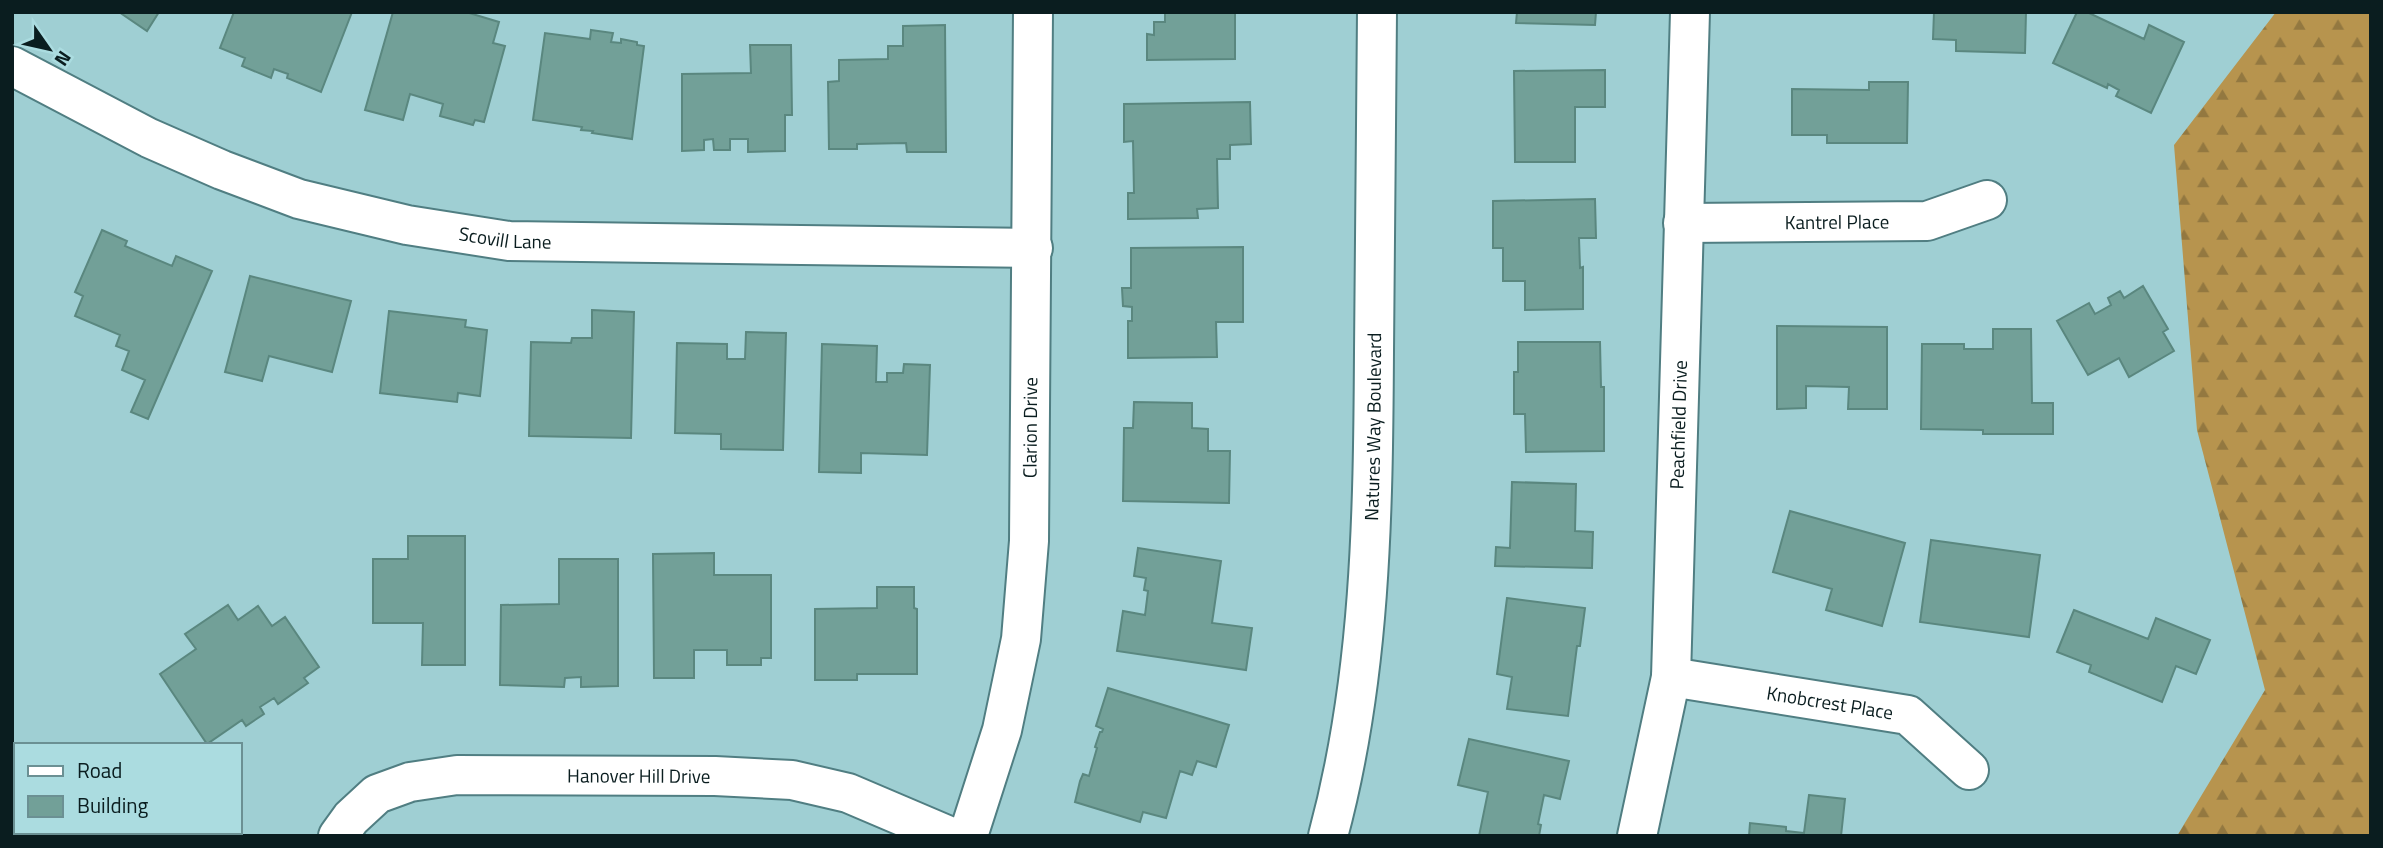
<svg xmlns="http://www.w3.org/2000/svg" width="2383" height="848" font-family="'Titillium Web',sans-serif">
	<defs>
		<pattern id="forest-firs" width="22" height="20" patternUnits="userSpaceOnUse" patternTransform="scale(1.75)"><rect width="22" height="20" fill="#b7944e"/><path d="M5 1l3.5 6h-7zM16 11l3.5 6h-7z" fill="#937840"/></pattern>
	</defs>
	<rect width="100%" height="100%" fill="#9fcfd3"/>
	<path fill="url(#forest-firs)" d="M 2276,12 L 2371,12 L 2371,836 L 2177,836 L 2265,690 L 2197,430 L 2174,145 Z"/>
	<path fill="#72a098" stroke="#5a877f" stroke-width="2" d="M 119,12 L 159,12 L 147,31 Z
		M 234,12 L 352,12 L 321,92 L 287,78 L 288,74 L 274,69 L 271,78 L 242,66 L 245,58 L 220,48 Z
		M 393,12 L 466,12 L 499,22 L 493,43 L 505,46 L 484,122 L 475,120 L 473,125 L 440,116 L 443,104 L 410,94 L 403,120 L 365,110 Z
		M 1165,12 L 1235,12 L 1235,59 L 1147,60 L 1147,34 L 1154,35 L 1154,22 L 1165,22 Z
		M 1517,12 L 1596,12 L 1595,25 L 1516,23 Z
		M 1934,12 L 2026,12 L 2025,53 L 1956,51 L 1956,40 L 1933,39 Z
		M 2077,12 L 2087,12 L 2144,39 L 2149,25 L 2184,42 L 2151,113 L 2116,96 L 2119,90 L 2108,84 L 2107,88 L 2053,63 Z
		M 945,25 L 946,152 L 907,152 L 906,143 L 857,144 L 857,149 L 829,149 L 828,82 L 839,81 L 839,60 L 888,59 L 888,46 L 903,46 L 903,26 Z
		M 591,30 L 613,33 L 611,42 L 621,43 L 621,39 L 637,42 L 637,45 L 644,46 L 632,139 L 592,133 L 593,131 L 581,130 L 582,127 L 533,120 L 545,33 L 590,39 Z
		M 750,45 L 791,45 L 792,115 L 785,115 L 785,151 L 748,152 L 748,139 L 730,139 L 730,150 L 714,150 L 713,139 L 704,140 L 704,150 L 682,151 L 682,74 L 751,73 Z
		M 1605,70 L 1605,107 L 1575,107 L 1575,162 L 1515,162 L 1514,71 Z
		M 1869,82 L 1908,82 L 1907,143 L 1827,143 L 1827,135 L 1792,135 L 1792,89 L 1869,90 Z
		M 1250,102 L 1251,144 L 1230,145 L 1230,159 L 1217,159 L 1218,208 L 1197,209 L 1198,218 L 1128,219 L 1128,193 L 1134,193 L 1133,141 L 1124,142 L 1124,104 Z
		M 1595,199 L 1596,238 L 1579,238 L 1580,268 L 1583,267 L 1583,309 L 1525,310 L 1525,281 L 1503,281 L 1503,248 L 1493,248 L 1493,201 Z
		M 102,230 L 127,241 L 125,246 L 172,266 L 176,256 L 212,271 L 148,419 L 131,412 L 145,380 L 122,370 L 129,351 L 116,346 L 120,335 L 75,316 L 83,296 L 75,292 Z
		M 1243,247 L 1243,322 L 1216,322 L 1217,357 L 1128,358 L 1128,321 L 1132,321 L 1132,307 L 1123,306 L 1122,288 L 1131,288 L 1131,248 Z
		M 250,276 L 351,301 L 332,372 L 269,356 L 262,381 L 225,372 Z
		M 2143,286 L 2168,329 L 2163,332 L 2174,351 L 2129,377 L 2119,358 L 2088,375 L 2057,321 L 2089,303 L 2095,314 L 2111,305 L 2108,298 L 2120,291 L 2124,298 Z
		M 592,310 L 634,312 L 631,438 L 529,436 L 531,342 L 571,343 L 572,338 L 592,338 Z
		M 389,311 L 466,320 L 465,327 L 487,330 L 480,396 L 458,393 L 457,402 L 380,393 Z
		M 1777,326 L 1887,327 L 1887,409 L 1848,409 L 1849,387 L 1806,386 L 1806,408 L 1777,409 Z
		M 1993,329 L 2031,329 L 2032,403 L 2053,403 L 2053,434 L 1983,434 L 1983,430 L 1921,429 L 1922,344 L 1964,344 L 1964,349 L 1993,349 Z
		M 746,332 L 786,333 L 783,450 L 721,449 L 721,434 L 675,433 L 677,343 L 727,344 L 727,359 L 745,359 Z
		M 1518,342 L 1600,342 L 1601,387 L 1604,387 L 1604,451 L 1526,452 L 1525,414 L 1514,414 L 1514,372 L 1518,372 Z
		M 822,344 L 877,346 L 876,382 L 887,382 L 887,373 L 903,373 L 904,364 L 930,365 L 927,455 L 861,453 L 861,473 L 819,472 Z
		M 1134,402 L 1192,403 L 1192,428 L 1208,429 L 1208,451 L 1230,451 L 1229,503 L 1123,501 L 1124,428 L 1133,428 Z
		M 1512,482 L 1576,484 L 1575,531 L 1593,532 L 1592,568 L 1495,566 L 1496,547 L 1510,548 Z
		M 1790,511 L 1905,543 L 1882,626 L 1826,610 L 1832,589 L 1773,572 Z
		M 408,536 L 465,536 L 465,665 L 422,665 L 423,623 L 373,623 L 373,559 L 408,559 Z
		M 1931,540 L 2040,555 L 2029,637 L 1920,622 Z
		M 1138,548 L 1221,561 L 1212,623 L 1252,628 L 1246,670 L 1117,651 L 1123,611 L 1145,615 L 1148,591 L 1144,590 L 1146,578 L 1134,576 Z
		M 714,553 L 714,575 L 771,575 L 771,658 L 761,658 L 761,665 L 727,665 L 727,650 L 694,650 L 694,678 L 654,678 L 653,554 Z
		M 559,559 L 618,559 L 618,686 L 581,687 L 581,677 L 565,678 L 564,687 L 500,685 L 501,605 L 559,604 Z
		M 877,587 L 914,587 L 914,608 L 917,609 L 917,674 L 857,674 L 857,680 L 815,680 L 815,609 L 877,608 Z
		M 1507,598 L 1585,608 L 1580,646 L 1577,646 L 1568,716 L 1507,709 L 1512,677 L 1497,674 Z
		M 228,605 L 238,620 L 258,606 L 272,626 L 285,617 L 319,667 L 304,678 L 308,683 L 278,704 L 274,698 L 260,707 L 264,714 L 246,726 L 242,720 L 207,744 L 160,674 L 196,649 L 185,634 Z
		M 2074,610 L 2148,639 L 2156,618 L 2210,640 L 2196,674 L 2176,666 L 2162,702 L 2089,672 L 2091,665 L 2057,652 Z
		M 1108,688 L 1229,725 L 1216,767 L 1197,761 L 1192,775 L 1180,771 L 1166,818 L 1143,812 L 1140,822 L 1075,802 L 1080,781 L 1083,774 L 1089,776 L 1097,748 L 1095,747 L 1100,732 L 1102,732 L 1103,729 L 1096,726 Z
		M 1469,739 L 1569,761 L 1560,799 L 1544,795 L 1538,824 L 1541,825 L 1539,836 L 1479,836 L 1488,792 L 1458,785 Z
		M 1809,795 L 1845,799 L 1841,836 L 1749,836 L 1750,823 L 1786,827 L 1786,831 L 1804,833 Z
		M 100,832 L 215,832 L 213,836 L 107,836 Z"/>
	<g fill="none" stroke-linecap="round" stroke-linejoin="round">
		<defs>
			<g id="street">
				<path id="s1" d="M 12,66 L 149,138 L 222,170 L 299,199 L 407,225 L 509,241 L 1033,248"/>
				<path id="s2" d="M 1683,223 L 1927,221 L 1987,200"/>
				<path id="s3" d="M 1671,677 L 1908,715 L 1969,770"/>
				<path id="s4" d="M 338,836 L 351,818 L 377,794 L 410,782 L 457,775 L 715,776 L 792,780 L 848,793 L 949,836"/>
				<path id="s5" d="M 968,836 L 1002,730 L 1021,639 L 1029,541 L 1033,12"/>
				<path id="s6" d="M 1637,836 L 1671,677 L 1690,12"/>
			</g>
			<g id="secondary">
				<path id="s7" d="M 1328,836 C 1371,677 1373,515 1374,352 C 1375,239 1376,125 1377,12"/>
			</g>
		</defs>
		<use href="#street" stroke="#507e82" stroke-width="42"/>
		<use href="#secondary" stroke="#507e82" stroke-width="42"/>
		<use href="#street" stroke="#fff" stroke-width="38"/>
		<use href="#secondary" stroke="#fff" stroke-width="38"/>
	</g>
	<g text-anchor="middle" stroke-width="5" stroke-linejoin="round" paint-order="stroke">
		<g font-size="19" fill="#0a1d1f" stroke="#abdce0">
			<text dy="7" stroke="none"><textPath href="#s2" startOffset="154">Kantrel Place</textPath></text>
			<text dy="7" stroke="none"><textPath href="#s1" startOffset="527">Scovill Lane</textPath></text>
			<text dy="7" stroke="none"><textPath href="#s7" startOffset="413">Natures Way Boulevard</textPath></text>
			<text dy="7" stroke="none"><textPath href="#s6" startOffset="415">Peachfield Drive</textPath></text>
			<text dy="7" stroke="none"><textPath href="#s5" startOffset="416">Clarion Drive</textPath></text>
			<text dy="7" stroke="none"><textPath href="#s3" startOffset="161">Knobcrest Place</textPath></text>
			<text dy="7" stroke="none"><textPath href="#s4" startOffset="322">Hanover Hill Drive</textPath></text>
		</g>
	</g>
	<rect width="2383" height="848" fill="none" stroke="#0a1d1f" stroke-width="28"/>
	<rect x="14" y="743" width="228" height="91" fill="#abdce0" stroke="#6b9093" stroke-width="2"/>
	<rect x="28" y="766" width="35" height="10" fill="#ffffff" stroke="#6b9093" stroke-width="2"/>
	<text x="77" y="778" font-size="21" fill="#0a1d1f">Road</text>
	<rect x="28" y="796" width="35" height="21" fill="#72a098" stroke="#6b9093" stroke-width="2"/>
	<text x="77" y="813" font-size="21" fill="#0a1d1f">Building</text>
	<g transform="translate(49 49) rotate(124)" stroke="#abdce0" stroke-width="5" paint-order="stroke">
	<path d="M0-5L12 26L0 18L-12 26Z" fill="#0a1d1f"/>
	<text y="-10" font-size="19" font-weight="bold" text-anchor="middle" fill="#0a1d1f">N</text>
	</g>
</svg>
